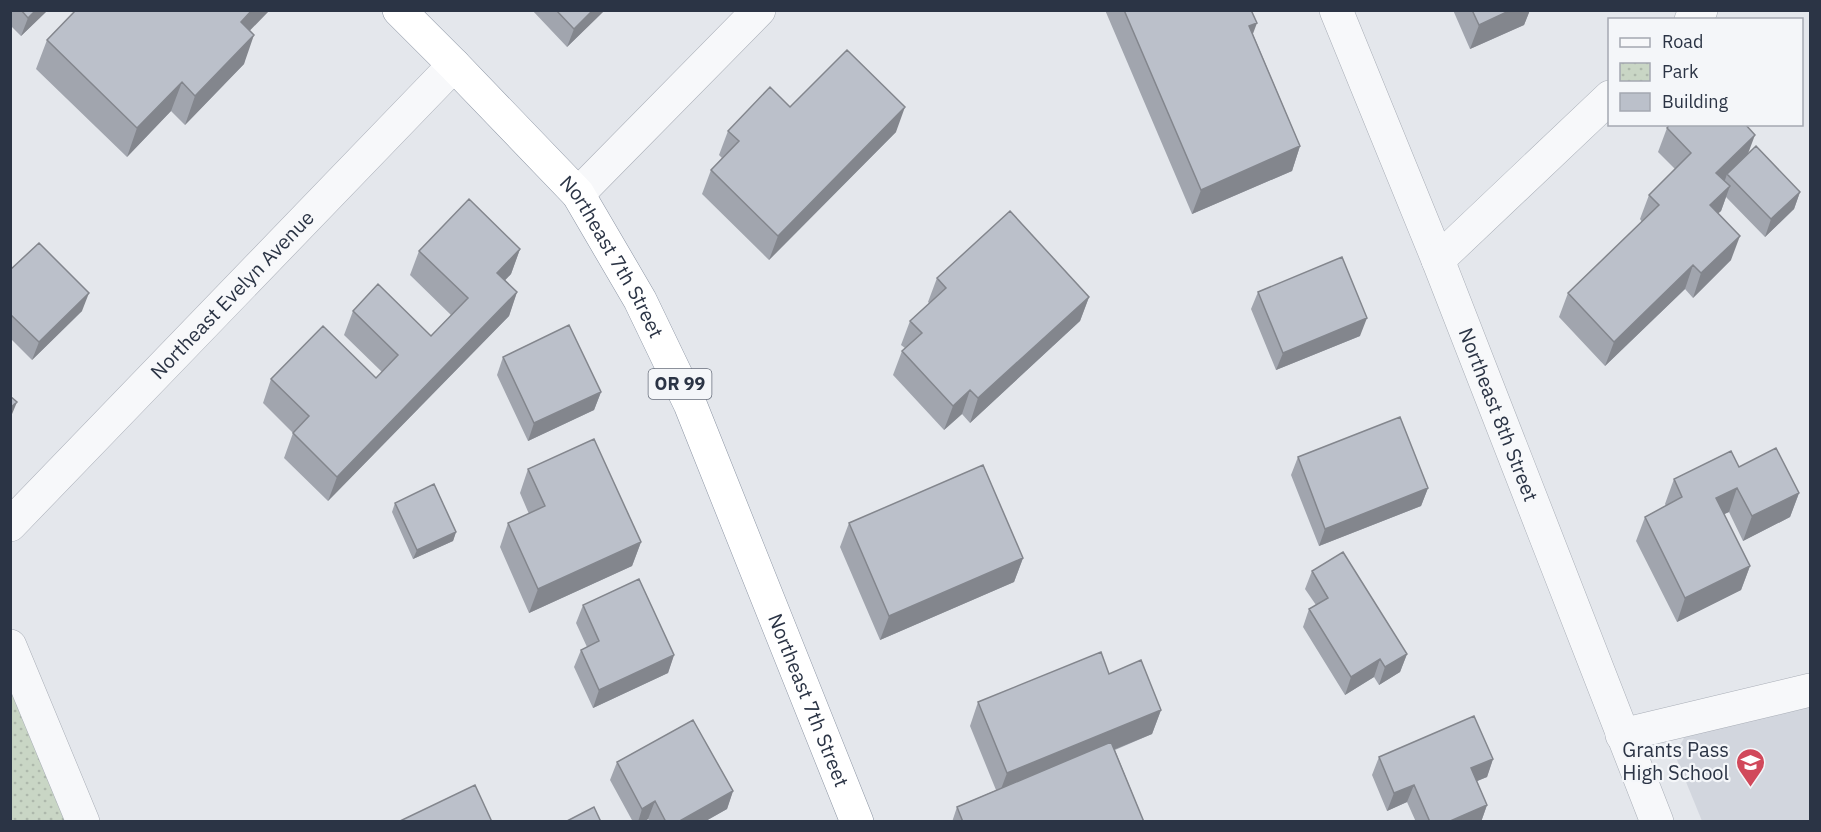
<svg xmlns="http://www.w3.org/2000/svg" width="1821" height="832" font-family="'IBM Plex Sans',sans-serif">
	<defs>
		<pattern id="park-dots" width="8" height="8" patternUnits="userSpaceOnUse" patternTransform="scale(1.5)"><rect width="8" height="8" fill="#c9d6c5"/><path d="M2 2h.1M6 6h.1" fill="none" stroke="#adb8ab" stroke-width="1.8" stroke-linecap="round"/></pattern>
	</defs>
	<rect width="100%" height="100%" fill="#e4e7ec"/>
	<path fill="#d2d6de" d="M 1810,704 L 1810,821 L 1702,821 L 1675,755 L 1685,736 Z"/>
	<path fill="url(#park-dots)" d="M 11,653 L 72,821 L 11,821 Z"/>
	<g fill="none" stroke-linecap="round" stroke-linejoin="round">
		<defs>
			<g id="minor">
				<path id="s1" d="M 1336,10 L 1438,260 L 1657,822"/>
				<path d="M 1691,20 L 1701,10"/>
				<path d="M 578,194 L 759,10"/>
				<path d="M 1438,260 L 1610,97"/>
				<path d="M 10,646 L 83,822"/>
				<path d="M 1622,735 L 1810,690"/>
			</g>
			<g id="tertiary">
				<path id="s2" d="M 10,525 L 454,65"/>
			</g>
			<g id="trunk">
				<path id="s3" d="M 399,10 L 454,65 L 578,194 L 640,300 L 690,404 L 857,822"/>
			</g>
		</defs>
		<use href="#minor" stroke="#a9aeb7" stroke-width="34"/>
		<use href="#tertiary" stroke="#a9aeb7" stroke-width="34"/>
		<use href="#trunk" stroke="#8b94a3" stroke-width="34"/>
		<use href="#minor" stroke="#f7f8fa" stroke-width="33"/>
		<use href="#tertiary" stroke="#f7f8fa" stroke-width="33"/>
		<use href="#trunk" stroke="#fff" stroke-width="33"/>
	</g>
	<path fill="#a1a5ae" d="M 10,10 L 48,10 L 21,36 L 10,25 Z
		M 532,10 L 605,10 L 567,47 Z
		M 1105,10 L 1251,10 L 1253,34 L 1300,146 L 1292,171 L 1192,214 Z
		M 1453,10 L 1530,10 L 1524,25 L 1470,49 Z
		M 250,30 L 244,64 L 185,125 L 171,111 L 127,157 L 36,69 L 47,40 Z
		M 790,107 L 896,132 L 769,260 L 702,194 L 711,170 L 722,158 L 719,155 L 728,131 Z
		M 1667,128 L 1748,153 L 1800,192 L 1794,209 L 1765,237 L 1726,197 L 1721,211 L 1718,213 L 1731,260 L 1693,298 L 1685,289 L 1605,366 L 1559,317 L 1568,293 L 1642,222 L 1640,219 L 1649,195 L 1675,169 L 1658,152 Z
		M 520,249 L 511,274 L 505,280 L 517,292 L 509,316 L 328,501 L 284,458 L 293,433 L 263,403 L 271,379 L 376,378 L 382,372 L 344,335 L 353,311 L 431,336 L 451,315 L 410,275 L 419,251 Z
		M 10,270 L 82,311 L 32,360 L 10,338 Z
		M 937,278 L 1089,297 L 1080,321 L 970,423 L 962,414 L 944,430 L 893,375 L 902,351 L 905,348 L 901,345 L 910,321 L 929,303 L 928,302 Z
		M 1258,292 L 1360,336 L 1276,370 L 1251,309 Z
		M 503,357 L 601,392 L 594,410 L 528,441 L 497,375 Z
		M 1298,457 L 1428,488 L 1421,506 L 1319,546 L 1291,475 Z
		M 1739,467 L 1799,493 L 1790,517 L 1743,541 L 1729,512 L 1724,514 L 1750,566 L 1741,590 L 1677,622 L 1636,541 L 1645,517 L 1666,506 L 1665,504 L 1674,479 Z
		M 528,469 L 641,542 L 632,566 L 529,613 L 500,547 L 508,523 L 529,514 L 520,493 Z
		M 395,503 L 456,532 L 453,541 L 413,559 L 392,512 Z
		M 849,523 L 1023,558 L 1014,582 L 880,640 L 840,547 Z
		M 1312,571 L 1407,654 L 1400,672 L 1379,685 L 1374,677 L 1345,695 L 1303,627 L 1309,609 L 1316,605 L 1305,589 Z
		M 583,605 L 674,655 L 668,673 L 593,708 L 574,667 L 581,650 L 587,647 L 576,623 Z
		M 1109,674 L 1161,710 L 1152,734 L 1115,750 L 1144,822 L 952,822 L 957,807 L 996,790 L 970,726 L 978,702 Z
		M 1379,757 L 1493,759 L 1487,777 L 1477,781 L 1487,805 L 1481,822 L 1416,822 L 1407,802 L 1387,811 L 1372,775 Z
		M 617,762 L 733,791 L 727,809 L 704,822 L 650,822 L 648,819 L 644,822 L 633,822 L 610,780 Z"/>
	<path fill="#83868d" d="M 36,10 L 48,10 L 21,36 L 28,18 Z
		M 252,10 L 270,10 L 231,50 L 241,22 Z
		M 593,10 L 605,10 L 567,47 L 574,29 Z
		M 1511,10 L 1530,10 L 1524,25 L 1470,49 L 1479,25 Z
		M 1257,23 L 1248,47 L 1249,26 Z
		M 254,35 L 244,64 L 185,125 L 195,96 Z
		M 182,82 L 171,111 L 127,157 L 137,128 Z
		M 905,107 L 896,132 L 769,260 L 778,236 Z
		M 1755,135 L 1746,159 L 1727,174 L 1725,180 L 1707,197 L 1716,173 Z
		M 1300,146 L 1292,171 L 1192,214 L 1201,190 Z
		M 1730,186 L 1721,211 L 1701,229 L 1710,205 Z
		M 1800,192 L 1794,209 L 1765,237 L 1771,219 Z
		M 1740,236 L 1731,260 L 1693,298 L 1701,273 Z
		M 520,249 L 511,274 L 489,297 L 497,273 Z
		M 1693,265 L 1685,289 L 1605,366 L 1614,342 Z
		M 517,292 L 509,316 L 328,501 L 337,477 Z
		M 89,293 L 82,311 L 32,360 L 39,342 Z
		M 1089,297 L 1080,321 L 970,423 L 978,398 Z
		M 1367,318 L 1360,336 L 1276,370 L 1283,353 Z
		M 970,390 L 962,414 L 944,430 L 953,406 Z
		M 601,392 L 594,410 L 528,441 L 534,423 Z
		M 17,402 L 10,419 L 10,408 Z
		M 1428,488 L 1421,506 L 1319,546 L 1325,529 Z
		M 1737,488 L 1729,512 L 1707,522 L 1716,498 Z
		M 1799,493 L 1790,517 L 1743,541 L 1752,516 Z
		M 456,532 L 453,541 L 413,559 L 417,550 Z
		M 641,542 L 632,566 L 529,613 L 538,589 Z
		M 1023,558 L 1014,582 L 880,640 L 889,616 Z
		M 1750,566 L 1741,590 L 1677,622 L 1685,598 Z
		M 1407,654 L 1400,672 L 1379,685 L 1385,667 Z
		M 674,655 L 668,673 L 593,708 L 599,690 Z
		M 1380,659 L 1374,677 L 1345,695 L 1351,677 Z
		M 1161,710 L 1152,734 L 998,797 L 1007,773 Z
		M 1493,759 L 1487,777 L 1465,786 L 1471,768 Z
		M 1414,785 L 1407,802 L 1387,811 L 1394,793 Z
		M 733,791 L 727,809 L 704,822 L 678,822 Z
		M 655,801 L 648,819 L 644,822 L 638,822 L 642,809 Z
		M 1487,805 L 1481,822 L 1448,822 Z"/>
	<path fill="#bbc0ca" stroke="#83868d" stroke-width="1.5" d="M 21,10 L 36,10 L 28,18 Z
		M 76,10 L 252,10 L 241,22 L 254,35 L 195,96 L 182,82 L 137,128 L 47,40 Z
		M 556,10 L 593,10 L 574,29 Z
		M 1124,10 L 1251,10 L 1257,23 L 1249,26 L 1300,146 L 1201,190 Z
		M 1472,10 L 1511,10 L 1479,25 Z
		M 847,50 L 905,107 L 778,236 L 711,170 L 739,141 L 728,131 L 770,87 L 790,107 Z
		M 1670,124 L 1745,124 L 1755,135 L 1716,173 L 1730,186 L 1710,205 L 1740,236 L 1701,273 L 1693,265 L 1614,342 L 1568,293 L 1659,205 L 1649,195 L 1691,153 L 1667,128 Z
		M 1756,146 L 1800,192 L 1771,219 L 1727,174 Z
		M 469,199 L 520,249 L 497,273 L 517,292 L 337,477 L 293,433 L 309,416 L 271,379 L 323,326 L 376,378 L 398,355 L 353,311 L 378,284 L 431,336 L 468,298 L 419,251 Z
		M 1010,211 L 1089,297 L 978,398 L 970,390 L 953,406 L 902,351 L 922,333 L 910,321 L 946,288 L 937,278 Z
		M 39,243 L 89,293 L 39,342 L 10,314 L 10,270 Z
		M 1342,257 L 1367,318 L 1283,353 L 1258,292 Z
		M 569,325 L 601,392 L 534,423 L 503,357 Z
		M 10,396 L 17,402 L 10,408 Z
		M 1400,417 L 1428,488 L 1325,529 L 1298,457 Z
		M 594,439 L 641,542 L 538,589 L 508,523 L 545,506 L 528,469 Z
		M 1776,448 L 1799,493 L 1752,516 L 1737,488 L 1716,498 L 1750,566 L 1685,598 L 1645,517 L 1682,497 L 1674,479 L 1731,451 L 1739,467 Z
		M 983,465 L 1023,558 L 889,616 L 849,523 Z
		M 434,484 L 456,532 L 417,550 L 395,503 Z
		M 1343,552 L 1407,654 L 1385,667 L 1380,659 L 1351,677 L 1309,609 L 1328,598 L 1312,571 Z
		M 639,579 L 674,655 L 599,690 L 581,650 L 599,641 L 583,605 Z
		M 1101,652 L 1109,674 L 1141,660 L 1161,710 L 1007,773 L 978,702 Z
		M 1474,716 L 1493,759 L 1471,768 L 1487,805 L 1448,822 L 1430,822 L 1414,785 L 1394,793 L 1379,757 Z
		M 693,720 L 733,791 L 678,822 L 666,822 L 655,801 L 642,809 L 617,762 Z
		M 1111,742 L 1144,822 L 963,822 L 957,807 Z
		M 475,785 L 492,822 L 401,822 L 400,821 Z
		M 594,807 L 601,822 L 568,822 L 567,821 Z"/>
	<defs>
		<symbol id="school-pin" viewBox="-11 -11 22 30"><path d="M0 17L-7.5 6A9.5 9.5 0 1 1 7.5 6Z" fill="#d1495b" stroke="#f4f6f9"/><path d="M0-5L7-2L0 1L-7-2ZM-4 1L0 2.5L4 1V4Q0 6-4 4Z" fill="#fff"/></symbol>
	</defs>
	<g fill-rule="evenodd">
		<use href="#school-pin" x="1734" y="746" width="33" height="45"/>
	</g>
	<g text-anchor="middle" stroke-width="4.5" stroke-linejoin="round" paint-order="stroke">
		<rect fill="#f4f6f9" stroke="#676e7b" stroke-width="1.5" x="648.5" y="369" width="63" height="30" rx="4.5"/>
		<g font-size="18" font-weight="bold" fill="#2b3445">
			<text x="680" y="390">OR 99</text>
		</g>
		<g font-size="20" fill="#2b3445" stroke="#f4f6f9">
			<text dy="7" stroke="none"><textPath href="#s3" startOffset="328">Northeast 7th Street</textPath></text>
			<text dy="7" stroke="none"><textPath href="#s2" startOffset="320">Northeast Evelyn Avenue</textPath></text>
			<text dy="7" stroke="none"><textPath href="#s1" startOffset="436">Northeast 8th Street</textPath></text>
			<text dy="7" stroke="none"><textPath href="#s3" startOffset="814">Northeast 7th Street</textPath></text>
		</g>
		<g font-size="20" fill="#2b3445" stroke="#f4f6f9" text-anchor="end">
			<text x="1729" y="757">Grants Pass<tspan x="1729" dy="23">High School</tspan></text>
		</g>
	</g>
	<rect width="1821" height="832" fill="none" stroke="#2b3445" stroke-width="24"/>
	<rect x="1608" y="18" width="195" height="108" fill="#f4f6f9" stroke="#a4a8b1" stroke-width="1.5"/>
	<rect x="1620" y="38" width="30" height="9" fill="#f7f8fa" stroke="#a4a8b1" stroke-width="1.5"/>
	<text x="1662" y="48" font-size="18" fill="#2b3445">Road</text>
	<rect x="1620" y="63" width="30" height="18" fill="url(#park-dots)" stroke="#a4a8b1" stroke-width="1.5"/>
	<text x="1662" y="78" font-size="18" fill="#2b3445">Park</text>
	<rect x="1620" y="93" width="30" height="18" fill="#bbc0ca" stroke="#a4a8b1" stroke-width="1.5"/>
	<text x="1662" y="108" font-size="18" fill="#2b3445">Building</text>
</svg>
